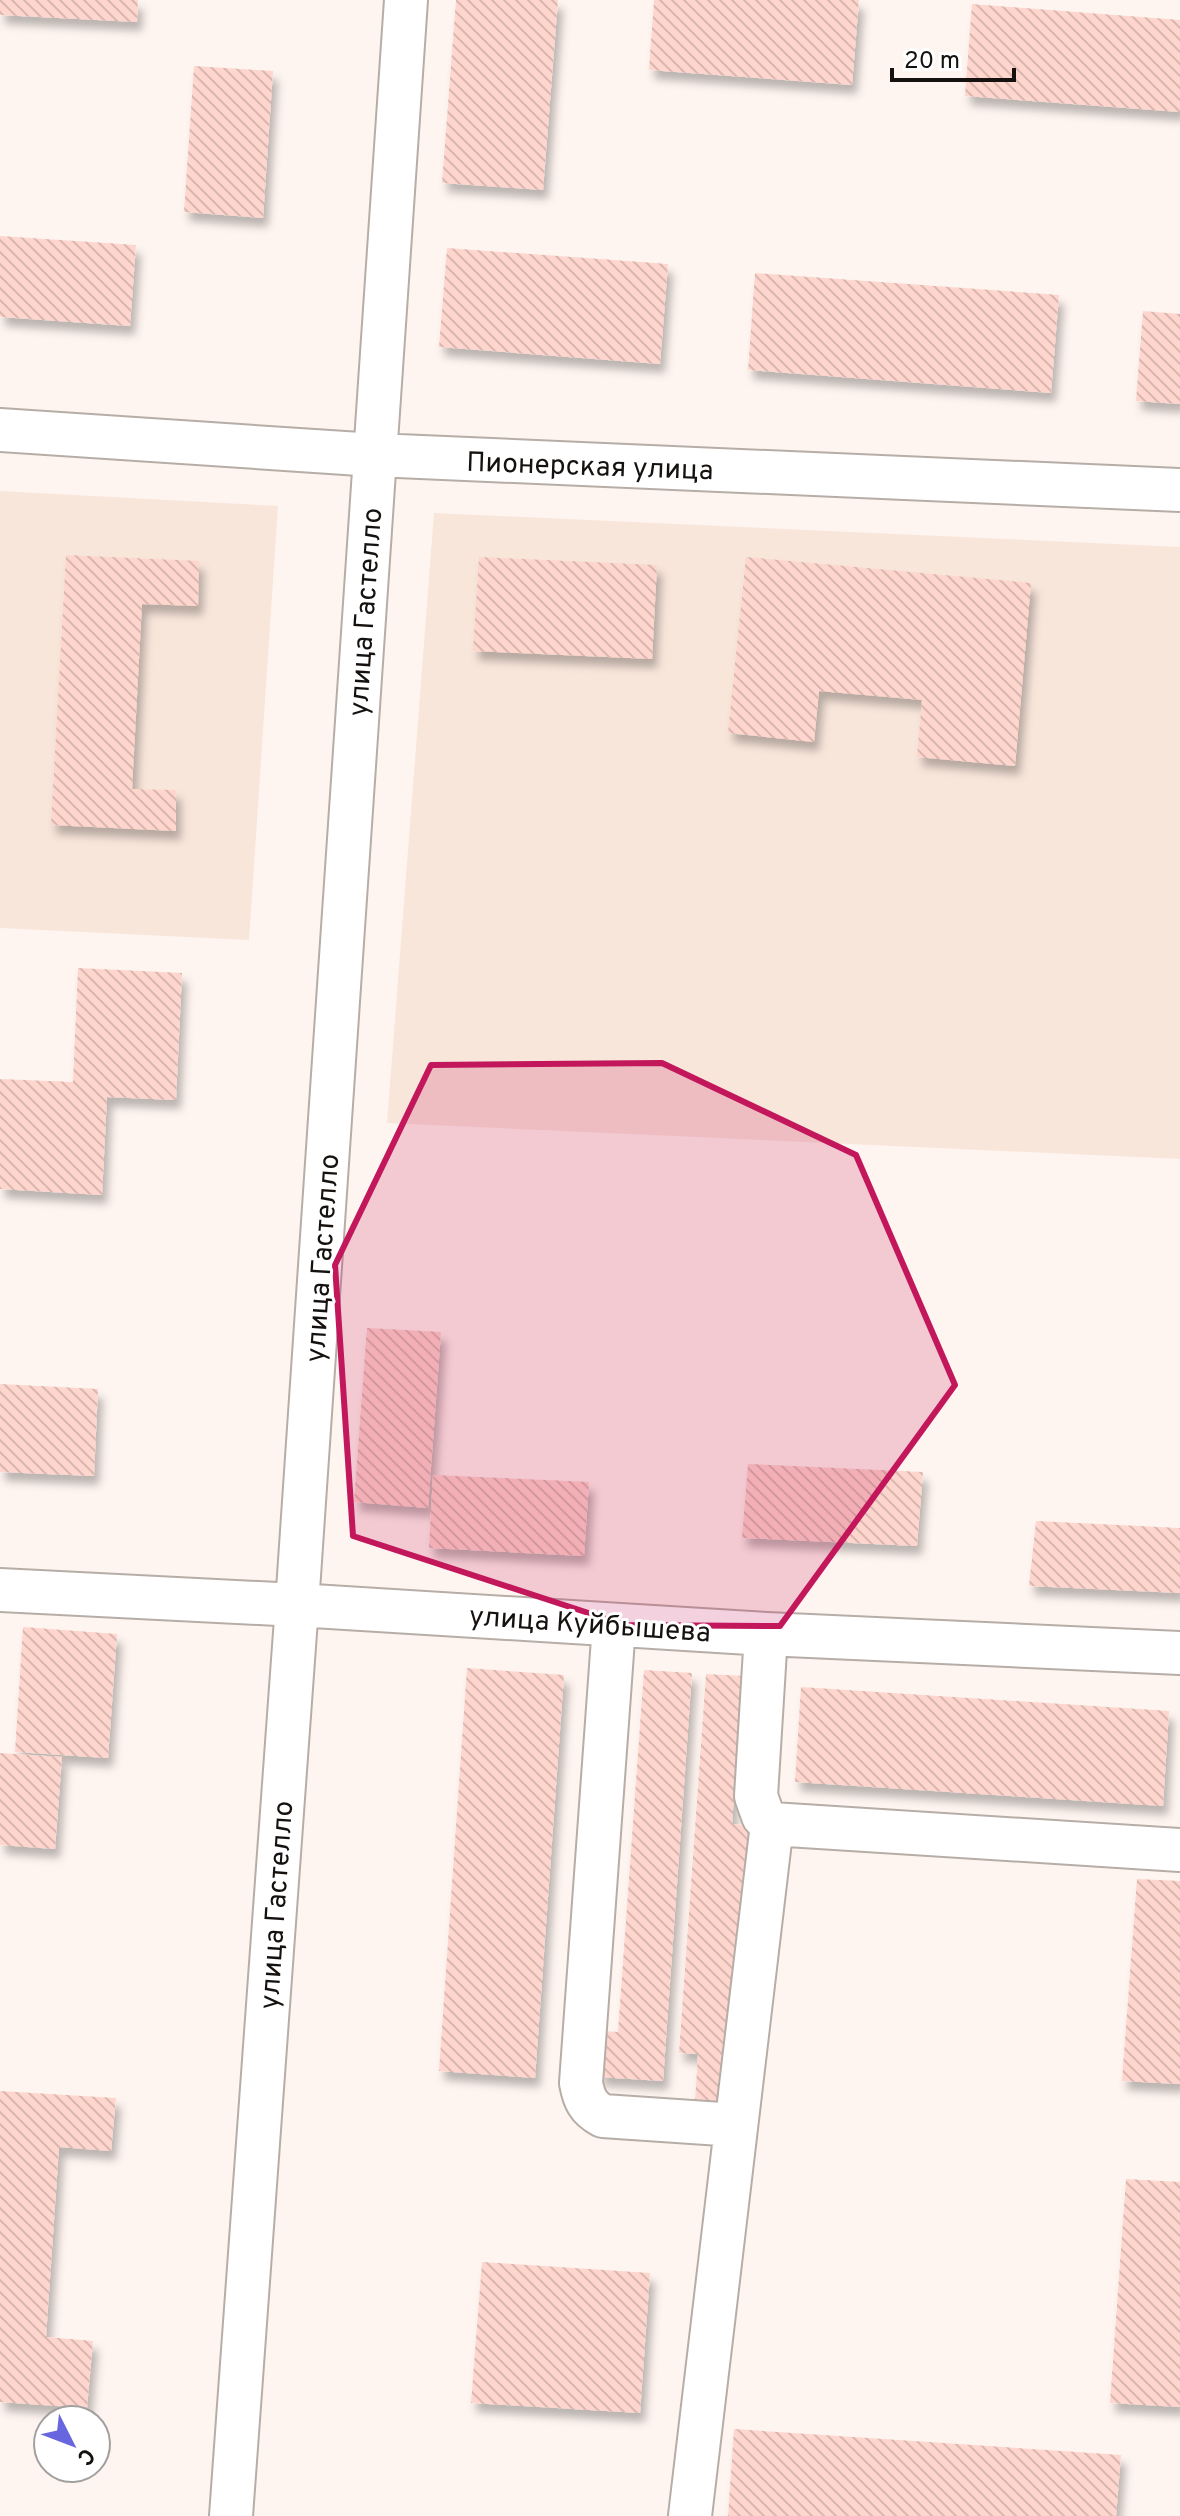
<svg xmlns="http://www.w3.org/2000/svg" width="1180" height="2516" font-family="Overpass,sans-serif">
	<defs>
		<pattern id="building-back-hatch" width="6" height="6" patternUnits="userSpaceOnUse" patternTransform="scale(2)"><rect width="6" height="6" fill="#fed6ce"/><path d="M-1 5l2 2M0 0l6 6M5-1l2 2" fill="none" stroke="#d9b7b0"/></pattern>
		<filter id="shadow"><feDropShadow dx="5" dy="9" stdDeviation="4" flood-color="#0004"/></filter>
	</defs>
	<rect width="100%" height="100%" fill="#fff5f0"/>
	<path fill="#f9e6db" d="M 0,491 L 278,506 L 249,940 L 0,928 Z
		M 434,513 L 1180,547 L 1180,1159 L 387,1123 Z"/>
	<path fill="url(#building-back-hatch)" filter="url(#shadow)" d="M 0,0 L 138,0 L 137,22 L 0,15 Z
		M 456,0 L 558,0 L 543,190 L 442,183 Z
		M 654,0 L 859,0 L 852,85 L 649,70 Z
		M 972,4 L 1180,20 L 1180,112 L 965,96 Z
		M 194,66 L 273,71 L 263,218 L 184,212 Z
		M 0,236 L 136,245 L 130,326 L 0,317 Z
		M 447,248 L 668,264 L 660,364 L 439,347 Z
		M 755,273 L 1059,295 L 1051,393 L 748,370 Z
		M 1143,311 L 1180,314 L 1180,404 L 1136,401 Z
		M 66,555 L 199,561 L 198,606 L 142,604 L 132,789 L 176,790 L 176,831 L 51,825 Z
		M 479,557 L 657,565 L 652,659 L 473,651 Z
		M 746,557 L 1031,583 L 1015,766 L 917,757 L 922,700 L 819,691 L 814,742 L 728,733 Z
		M 78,968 L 182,973 L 176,1100 L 107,1097 L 102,1195 L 0,1189 L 0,1079 L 73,1082 Z
		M 367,1328 L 441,1332 L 428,1508 L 354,1502 Z
		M 0,1384 L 98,1389 L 94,1476 L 0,1472 Z
		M 748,1464 L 923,1472 L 917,1546 L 742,1538 Z
		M 433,1475 L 589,1482 L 584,1556 L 429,1548 Z
		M 1036,1521 L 1180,1528 L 1180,1593 L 1029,1586 Z
		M 23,1627 L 117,1634 L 108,1758 L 15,1752 Z
		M 467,1668 L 564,1675 L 535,2078 L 439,2071 Z
		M 644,1670 L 692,1673 L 663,2081 L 598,2077 L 602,2031 L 618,2032 Z
		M 706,1674 L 743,1676 L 732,1824 L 752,1826 L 732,2105 L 695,2102 L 698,2054 L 679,2053 Z
		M 801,1687 L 1169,1711 L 1163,1806 L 795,1782 Z
		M 0,1753 L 62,1757 L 55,1849 L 0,1845 Z
		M 1137,1879 L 1180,1881 L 1180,2084 L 1122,2081 Z
		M 0,2091 L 116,2098 L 111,2151 L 59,2147 L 46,2337 L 93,2341 L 87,2408 L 0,2402 Z
		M 1126,2179 L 1180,2182 L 1180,2407 L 1110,2403 Z
		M 482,2262 L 650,2273 L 640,2413 L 471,2403 Z
		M 734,2429 L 1121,2455 L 1116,2516 L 728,2516 Z"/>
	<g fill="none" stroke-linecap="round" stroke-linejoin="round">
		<defs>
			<path id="minor" d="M 0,430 L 375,455 L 1180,490
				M 0,1590 L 297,1605 L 766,1634 L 1180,1653
				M 614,1625 L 581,2083 C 584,2099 588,2108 603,2116 L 736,2125
				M 766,1634 L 756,1796 L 763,1816 L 772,1824 L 1180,1850
				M 231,2516 L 297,1605 L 406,0
				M 690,2516 L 772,1824"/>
		</defs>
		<use href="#minor" stroke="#b7ada7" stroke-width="46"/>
		<use href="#minor" stroke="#fff" stroke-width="42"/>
	</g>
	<path fill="#c2185b" fill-opacity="0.2" stroke="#c2185b" stroke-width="6" stroke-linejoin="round" d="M 662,1063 L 856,1155 L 955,1385 L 780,1626 L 625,1625 L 353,1536 L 335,1265 L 431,1065 Z"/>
	<g text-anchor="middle" stroke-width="6" stroke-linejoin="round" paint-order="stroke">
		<g font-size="28" fill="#15110f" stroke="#fff">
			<text transform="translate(590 465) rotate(2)" y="10">Пионерская улица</text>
			<text transform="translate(364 612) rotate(-86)" y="10">улица Гастелло</text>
			<text transform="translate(321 1258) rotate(-86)" y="10">улица Гастелло</text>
			<text transform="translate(590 1623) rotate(4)" y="10">улица Куйбышева</text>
			<text transform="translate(275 1905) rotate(-86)" y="10">улица Гастелло</text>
		</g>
	</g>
	<g transform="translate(72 2444) rotate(132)"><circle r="38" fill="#ffffff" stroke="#a1a09f" stroke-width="2"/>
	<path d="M0-6L14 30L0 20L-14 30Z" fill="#6766df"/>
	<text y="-12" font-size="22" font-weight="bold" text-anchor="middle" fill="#15110f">С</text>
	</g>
	<path d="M892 68v12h122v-12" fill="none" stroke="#15110f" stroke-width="4"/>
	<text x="904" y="68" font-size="24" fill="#15110f" stroke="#ffffff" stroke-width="6" paint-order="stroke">20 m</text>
</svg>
